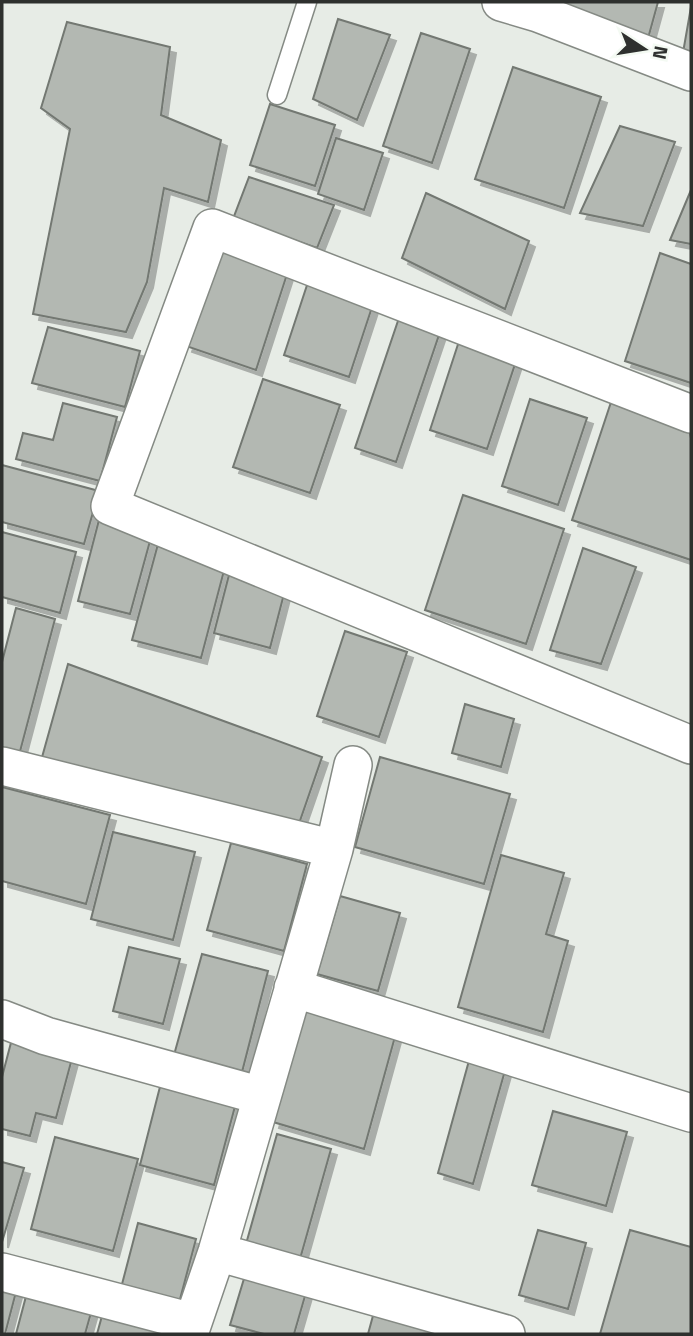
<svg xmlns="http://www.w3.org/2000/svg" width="693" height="1336" font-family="'Titillium Web',sans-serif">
	<defs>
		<filter id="shadow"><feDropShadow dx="6" dy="6" stdDeviation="0" flood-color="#0004"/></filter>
	</defs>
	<rect width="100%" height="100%" fill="#e7ece6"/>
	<path fill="#b3b8b2" stroke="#737872" stroke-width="2" filter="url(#shadow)" d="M 556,2 L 658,2 L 647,42 Z
		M 691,7 L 691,67 L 681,64 Z
		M 338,19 L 390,35 L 357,120 L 313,99 Z
		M 67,22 L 170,47 L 161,115 L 221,140 L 208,202 L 164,188 L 147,282 L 126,332 L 33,314 L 70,129 L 41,108 Z
		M 421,33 L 470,49 L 432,163 L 383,146 Z
		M 513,67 L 601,97 L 564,208 L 475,179 Z
		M 270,104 L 335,125 L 315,186 L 250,165 Z
		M 620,126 L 675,142 L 643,226 L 580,213 Z
		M 336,138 L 383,153 L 364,210 L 318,194 Z
		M 249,177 L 334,205 L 317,248 L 233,219 Z
		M 691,190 L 691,244 L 670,240 Z
		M 426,193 L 529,241 L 505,309 L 402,258 Z
		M 220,245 L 289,268 L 256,370 L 186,346 Z
		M 660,253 L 691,264 L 691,383 L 625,361 Z
		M 310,276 L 375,298 L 349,377 L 284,355 Z
		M 402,309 L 443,323 L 396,462 L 355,448 Z
		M 48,327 L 140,351 L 125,407 L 32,383 Z
		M 462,332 L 519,352 L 487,449 L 430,430 Z
		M 263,379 L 340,405 L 310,493 L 233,467 Z
		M 615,390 L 687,419 L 691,438 L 691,560 L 572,520 Z
		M 530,399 L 587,418 L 558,505 L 502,486 Z
		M 63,403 L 117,417 L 100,481 L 16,459 L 23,433 L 53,440 Z
		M 2,465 L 99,491 L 84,544 L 2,522 Z
		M 463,495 L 564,529 L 526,644 L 425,610 Z
		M 100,516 L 153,530 L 130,614 L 78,601 Z
		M 2,532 L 76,552 L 60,613 L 2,597 Z
		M 158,544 L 226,563 L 201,658 L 132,640 Z
		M 583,548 L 636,567 L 601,664 L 550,650 Z
		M 230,571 L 286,586 L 270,648 L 214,633 Z
		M 16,608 L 55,619 L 18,759 L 2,755 L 2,662 Z
		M 345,631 L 407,652 L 379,737 L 317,716 Z
		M 68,664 L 322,757 L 294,838 L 39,768 Z
		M 465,704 L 514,719 L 501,767 L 452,753 Z
		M 380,757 L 510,794 L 484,884 L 355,847 Z
		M 2,787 L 110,815 L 86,904 L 2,881 Z
		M 113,832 L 195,852 L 173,940 L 91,919 Z
		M 231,843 L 307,864 L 284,951 L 207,930 Z
		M 501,855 L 564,873 L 546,934 L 568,941 L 543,1032 L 458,1007 Z
		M 340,896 L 400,913 L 378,991 L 317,974 Z
		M 129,947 L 180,959 L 163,1024 L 113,1011 Z
		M 202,954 L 268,971 L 242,1072 L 174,1055 Z
		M 305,1008 L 396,1033 L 364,1149 L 273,1122 Z
		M 13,1035 L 74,1051 L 56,1118 L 36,1113 L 30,1136 L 2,1129 L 2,1077 Z
		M 470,1057 L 506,1067 L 473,1184 L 438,1173 Z
		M 163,1075 L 238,1095 L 214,1185 L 140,1165 Z
		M 553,1111 L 627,1132 L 606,1206 L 532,1185 Z
		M 277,1134 L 331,1149 L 300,1259 L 246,1244 Z
		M 55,1137 L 138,1159 L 113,1251 L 31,1229 Z
		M 2,1162 L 24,1168 L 2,1242 Z
		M 138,1223 L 196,1239 L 179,1303 L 121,1288 Z
		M 538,1230 L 586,1243 L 568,1309 L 519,1295 Z
		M 630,1230 L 691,1247 L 691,1334 L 600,1334 Z
		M 246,1272 L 307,1289 L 294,1334 L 264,1334 L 230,1325 Z
		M 2,1284 L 17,1288 L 5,1334 L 2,1334 Z
		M 29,1285 L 94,1302 L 85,1334 L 16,1334 Z
		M 105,1305 L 165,1321 L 162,1334 L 97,1334 Z
		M 374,1312 L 452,1334 L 368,1334 Z"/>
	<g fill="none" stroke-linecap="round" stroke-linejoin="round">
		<defs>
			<path id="lane" d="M 277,95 L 307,2"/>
			<path id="street" d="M 501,2 L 538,13 L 691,72
				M 691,414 L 212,228 L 110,506 L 691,745
				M 2,766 L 334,849
				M 293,988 L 691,1113
				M 2,1019 L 46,1036 L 262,1096
				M 217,1252 L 506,1334
				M 2,1272 L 192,1322
				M 189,1334 L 217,1252 L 334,849 L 353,765"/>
		</defs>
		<use href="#lane" stroke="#858a84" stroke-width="21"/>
		<use href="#street" stroke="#858a84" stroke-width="40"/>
		<use href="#lane" stroke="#fff" stroke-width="18"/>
		<use href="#street" stroke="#fff" stroke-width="37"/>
	</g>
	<rect width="693" height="1336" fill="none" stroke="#2e302e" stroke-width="7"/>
	<g transform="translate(644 49) rotate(102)" stroke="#f4faf3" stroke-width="5" paint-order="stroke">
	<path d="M0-5L12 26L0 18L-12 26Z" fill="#2e302e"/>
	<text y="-10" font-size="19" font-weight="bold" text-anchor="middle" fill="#2e302e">N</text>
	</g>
</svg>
